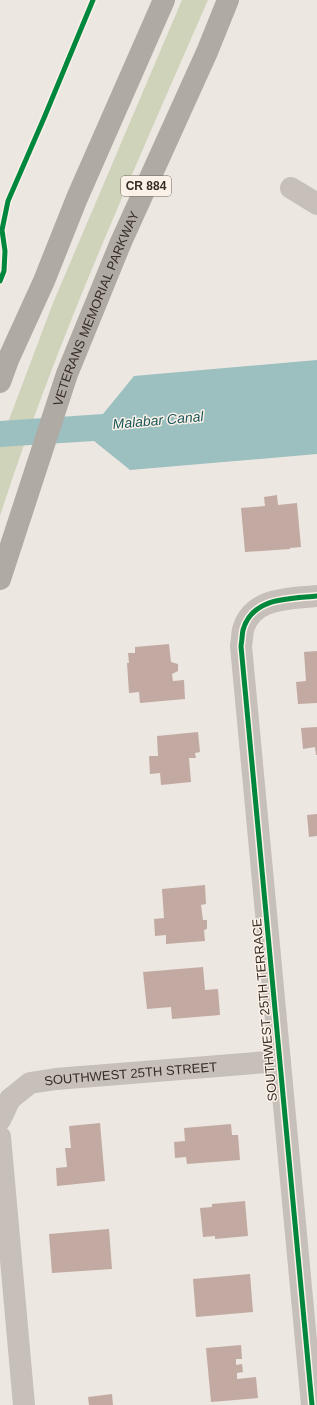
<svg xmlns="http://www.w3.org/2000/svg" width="317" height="1405" font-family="Helvetica,sans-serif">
	<rect width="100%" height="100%" fill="#ede7e1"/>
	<path fill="#cfd3ba" d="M 182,0 L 208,0 C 134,170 57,339 0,516 L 0,445 L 10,417 L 53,303 Z"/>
	<path fill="#9cc0c0" d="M 317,360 L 317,454 L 130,470 L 94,441 L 0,447 L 0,421 L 103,414 L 134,376 Z"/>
	<path fill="#c2aaa2" d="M 277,495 L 278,505 L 297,503 L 301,547 L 290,548 L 290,549 L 245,552 L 241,508 L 265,506 L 264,497 Z
		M 169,644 L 171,662 L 178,664 L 178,671 L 172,674 L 173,681 L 184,680 L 185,699 L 140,703 L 139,692 L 129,693 L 127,663 L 129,663 L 128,653 L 135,653 L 135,647 Z
		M 317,651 L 317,703 L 298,704 L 296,682 L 306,681 L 304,652 Z
		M 317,727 L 317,755 L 316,755 L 315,747 L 303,749 L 301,728 Z
		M 198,732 L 200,752 L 195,753 L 196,758 L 189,758 L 191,782 L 161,785 L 160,773 L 150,774 L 149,756 L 158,756 L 157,736 Z
		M 317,814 L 317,836 L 309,837 L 307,815 Z
		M 205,885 L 206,904 L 201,905 L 203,920 L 207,920 L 207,929 L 204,930 L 205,941 L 166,944 L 166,935 L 155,936 L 154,919 L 164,918 L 162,889 Z
		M 203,967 L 205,990 L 218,989 L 220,1015 L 172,1019 L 171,1007 L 147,1009 L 143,972 Z
		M 100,1123 L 105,1181 L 57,1186 L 56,1168 L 67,1167 L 65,1148 L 71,1148 L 69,1126 Z
		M 231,1124 L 232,1135 L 238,1135 L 240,1160 L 187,1164 L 186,1157 L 175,1158 L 174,1142 L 185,1141 L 184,1128 Z
		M 245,1201 L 248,1236 L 215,1239 L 215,1236 L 203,1237 L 200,1208 L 212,1207 L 212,1204 Z
		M 109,1229 L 112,1269 L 52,1273 L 49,1234 Z
		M 250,1274 L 253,1312 L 196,1317 L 193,1279 Z
		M 241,1345 L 242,1359 L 236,1359 L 236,1365 L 242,1364 L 243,1372 L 237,1373 L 237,1379 L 256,1377 L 258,1398 L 211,1402 L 206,1348 Z
		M 112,1394 L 113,1405 L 89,1405 L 88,1397 Z"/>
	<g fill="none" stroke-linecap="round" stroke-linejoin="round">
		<g stroke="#c7bfb9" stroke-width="22">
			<path d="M 291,188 L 317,204"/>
			<path id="s1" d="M 0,1120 L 10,1099 L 30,1083 L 56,1079 L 280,1061"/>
			<path d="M 0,1137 L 24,1405"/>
			<path d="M 312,1405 L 241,646 C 242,641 242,635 243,630 C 252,597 289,599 317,596"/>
		</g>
		<g stroke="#b0aaa4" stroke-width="22">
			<path d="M 0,382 L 8,360 L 44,281 L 77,198 L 164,0"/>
			<path id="s2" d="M 0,579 L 67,374 L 121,242 L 207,52 L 228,0"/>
		</g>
		<defs>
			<path id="cycleway" d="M 0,281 L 4,271 L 5,251 L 2,230 L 8,201 L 44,118 L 93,0
				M 312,1405 L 241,646 C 242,641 242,635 243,630 C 252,597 289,599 317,596"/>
		</defs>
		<use href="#cycleway" stroke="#faf1e8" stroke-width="8"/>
		<use href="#cycleway" stroke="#00873e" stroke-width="5"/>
	</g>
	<g text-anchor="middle" stroke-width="3" stroke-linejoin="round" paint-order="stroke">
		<rect fill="#faf1e8" stroke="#726761" stroke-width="1" x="121" y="176" width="50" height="20" rx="3"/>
		<g font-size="12" font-weight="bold" fill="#382c27">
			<text x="146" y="190">CR 884</text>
		</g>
		<g font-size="13" fill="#382c27" stroke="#faf1e8">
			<text dy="5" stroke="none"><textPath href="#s2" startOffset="287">VETERANS MEMORIAL PARKWAY</textPath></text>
			<text transform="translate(264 1010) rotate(-95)" y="5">SOUTHWEST 25TH TERRACE</text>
			<text dy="5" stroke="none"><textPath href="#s1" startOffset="150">SOUTHWEST 25TH STREET</textPath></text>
		</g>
		<g font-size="14" font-style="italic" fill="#1b585b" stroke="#faf1e8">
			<text transform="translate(158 420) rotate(-5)" y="5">Malabar Canal</text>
		</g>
	</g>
</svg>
